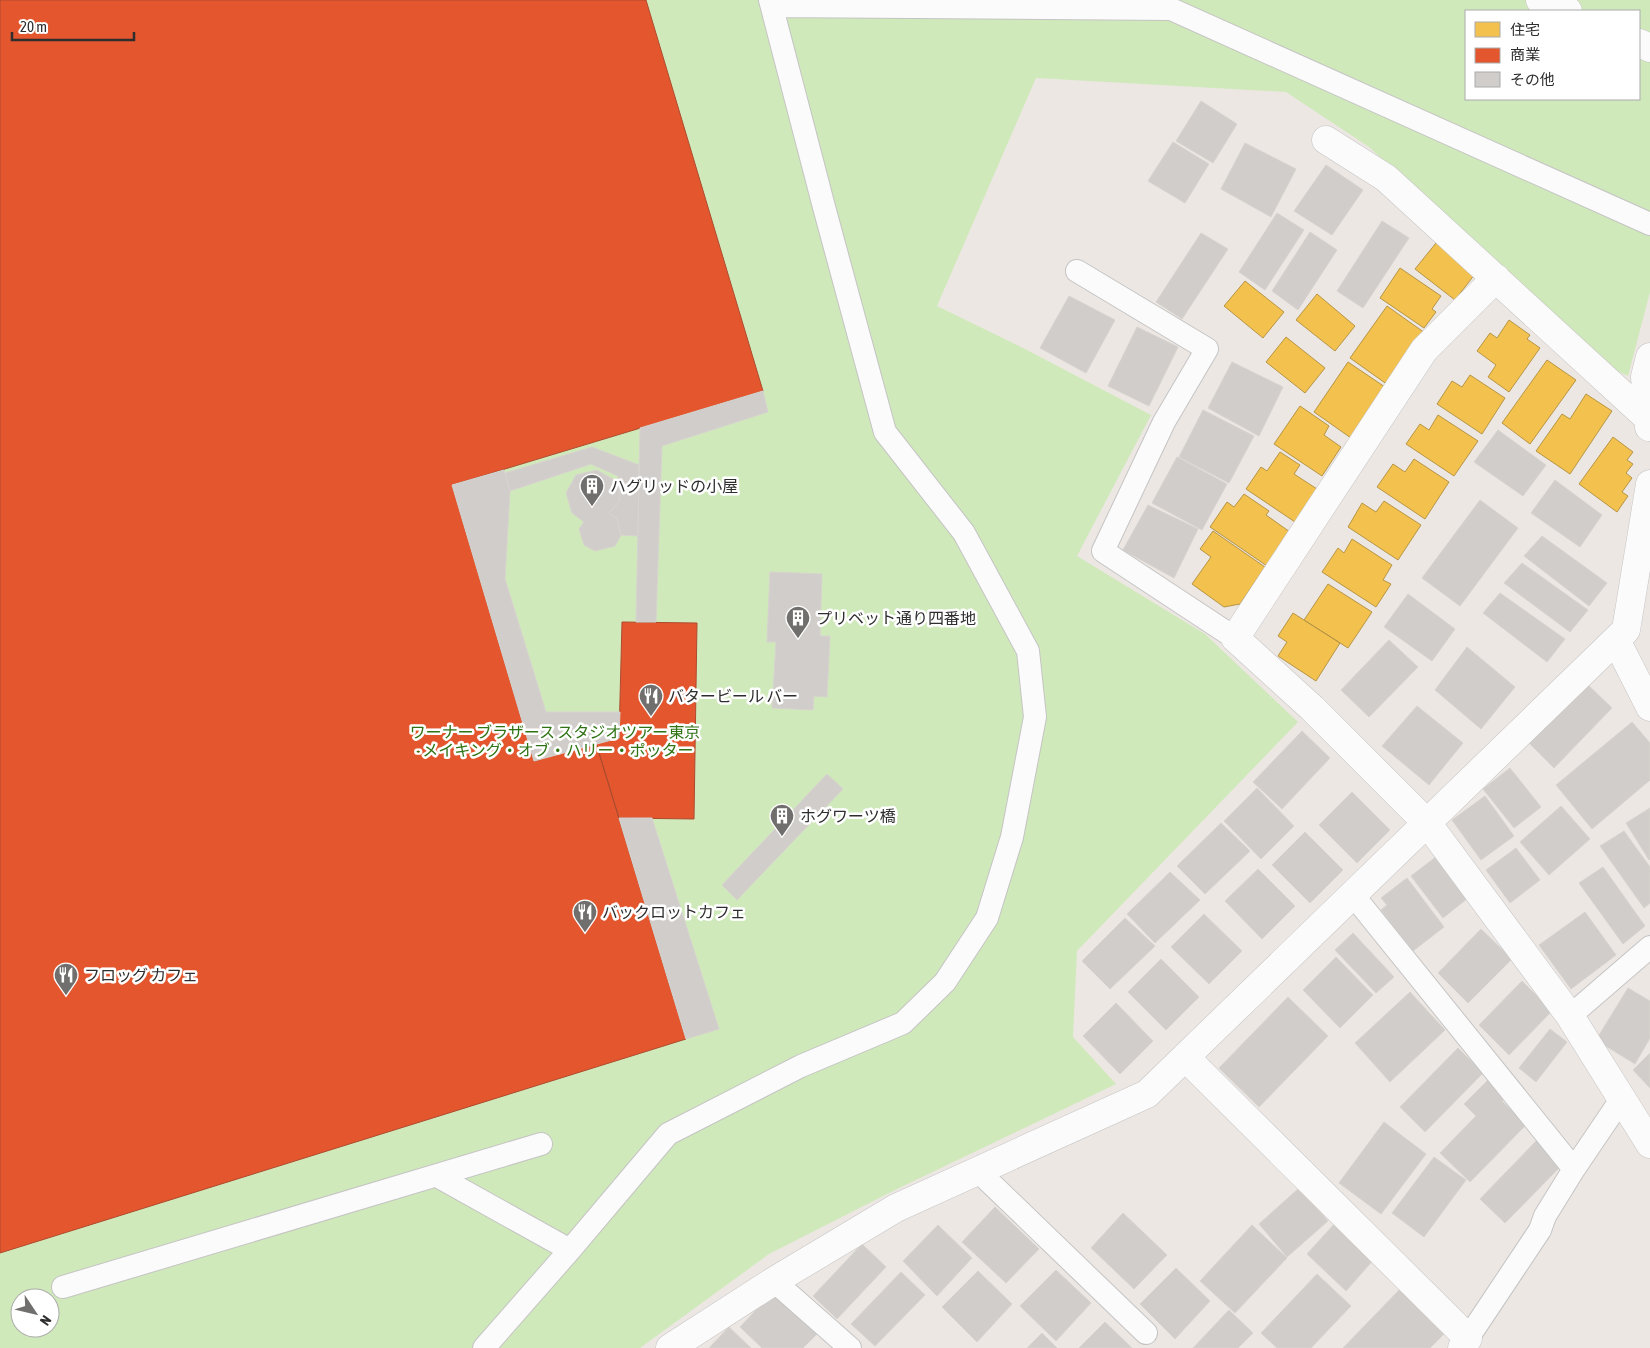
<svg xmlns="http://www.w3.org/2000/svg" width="1650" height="1348" font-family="'Asap Condensed','Noto Sans JP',sans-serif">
	<rect width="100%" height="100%" fill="#ece7e3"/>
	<path fill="#d0e9ba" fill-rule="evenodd" d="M 0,0 L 1650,0 L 1650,292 L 1628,376 L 1617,371 L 1369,147 L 1286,92 L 1036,78 L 937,306 L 1025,349 L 1151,415 L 1077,556 L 1205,634 L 1298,722 L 1077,951 L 1073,1037 L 1116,1084 L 893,1191 L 769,1254 L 640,1348 L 0,1348 ZM 1466,11 L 1639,11 L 1639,99 L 1466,99 ZM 20,1298 L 50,1298 L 50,1328 L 20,1328 Z"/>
	<path fill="#f2c14e" stroke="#b79544" d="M 1436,243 L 1475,274 L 1455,300 L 1415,269 Z
		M 1400,268 L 1441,296 L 1432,309 L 1436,312 L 1424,328 L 1380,298 Z
		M 1245,281 L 1284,312 L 1263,338 L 1224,306 Z
		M 1317,294 L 1355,326 L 1335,351 L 1296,320 Z
		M 1387,306 L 1425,333 L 1388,385 L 1350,358 Z
		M 1509,320 L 1530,335 L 1527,339 L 1540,348 L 1509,392 L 1488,377 L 1496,365 L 1477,351 L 1490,333 L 1497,338 Z
		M 1286,337 L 1325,368 L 1305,393 L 1266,362 Z
		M 1547,360 L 1576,380 L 1530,444 L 1502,423 Z
		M 1348,362 L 1385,387 L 1351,438 L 1314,412 Z
		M 1470,375 L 1505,398 L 1482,434 L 1437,404 L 1452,381 L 1462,387 Z
		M 1586,394 L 1612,411 L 1570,474 L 1536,451 L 1562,414 L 1570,419 Z
		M 1300,406 L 1329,426 L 1324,435 L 1341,447 L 1322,476 L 1274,444 Z
		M 1438,415 L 1478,441 L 1454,476 L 1406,444 L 1420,424 L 1429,430 Z
		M 1613,437 L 1633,452 L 1627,460 L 1633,464 L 1626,473 L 1632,478 L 1622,492 L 1628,496 L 1617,512 L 1579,484 Z
		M 1280,452 L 1300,465 L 1294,474 L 1317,489 L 1295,522 L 1246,489 L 1261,467 L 1267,471 Z
		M 1414,459 L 1449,482 L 1425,519 L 1377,487 L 1393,464 L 1405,472 Z
		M 1244,494 L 1269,511 L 1266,515 L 1290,532 L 1267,566 L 1210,527 L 1227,502 L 1234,507 Z
		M 1384,501 L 1421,525 L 1398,560 L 1348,527 L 1362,503 L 1376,512 Z
		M 1213,531 L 1265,567 L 1240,604 L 1224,607 L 1192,584 L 1211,557 L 1200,549 Z
		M 1352,539 L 1392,565 L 1383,580 L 1391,584 L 1376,607 L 1322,572 L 1338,548 L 1344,553 Z
		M 1328,584 L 1372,612 L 1348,648 L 1304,620 Z
		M 1293,613 L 1340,643 L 1316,681 L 1278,656 L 1287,642 L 1278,636 Z"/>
	<path fill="#e4572e" stroke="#ad4b2e" d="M 0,0 L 646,0 L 763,391 L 452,485 L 534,761 L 596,743 L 686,1039 L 0,1253 Z
		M 622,622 L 697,623 L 694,819 L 619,818 L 596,743 L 619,738 Z"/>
	<path fill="#d1cdca" stroke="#d7d3cf" d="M 1201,101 L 1237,124 L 1213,163 L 1176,141 Z
		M 1173,142 L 1209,164 L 1185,203 L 1148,181 Z
		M 1245,143 L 1296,169 L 1271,217 L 1221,189 Z
		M 1326,165 L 1363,190 L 1332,235 L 1294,211 Z
		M 1277,213 L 1304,230 L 1265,290 L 1239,272 Z
		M 1382,221 L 1409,238 L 1363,308 L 1337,291 Z
		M 1310,232 L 1337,250 L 1298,310 L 1272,291 Z
		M 1201,233 L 1228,249 L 1182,319 L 1156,302 Z
		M 1069,296 L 1115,320 L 1086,373 L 1040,348 Z
		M 1137,327 L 1178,347 L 1149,406 L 1108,386 Z
		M 1232,362 L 1283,387 L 1259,436 L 1208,408 Z
		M 763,391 L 768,412 L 662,446 L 656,622 L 636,622 L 640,428 Z
		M 1203,410 L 1254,436 L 1229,483 L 1179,457 Z
		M 1498,430 L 1546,465 L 1523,496 L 1474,462 Z
		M 592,447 L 639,465 L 638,536 L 621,535 L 617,519 L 609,513 L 620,501 L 618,476 L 591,464 L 510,491 L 505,473 Z
		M 1177,457 L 1227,484 L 1202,530 L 1152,503 Z
		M 504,470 L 510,491 L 505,579 L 546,712 L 620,712 L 619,738 L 534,761 L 452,485 Z
		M 597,470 L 618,482 L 620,501 L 609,513 L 617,519 L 621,535 L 615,546 L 595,551 L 584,545 L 579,529 L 584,522 L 572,513 L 566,493 L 576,475 Z
		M 1555,480 L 1602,515 L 1580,547 L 1531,513 Z
		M 1480,500 L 1518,528 L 1460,606 L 1422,578 Z
		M 1148,505 L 1198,529 L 1174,578 L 1123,550 Z
		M 1542,536 L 1607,583 L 1589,606 L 1524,556 Z
		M 1522,563 L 1588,610 L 1570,632 L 1504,583 Z
		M 770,572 L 822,574 L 820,636 L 830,636 L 827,697 L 814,696 L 813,710 L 772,708 L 776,642 L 767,642 Z
		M 1500,593 L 1565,639 L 1547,662 L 1483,613 Z
		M 1408,594 L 1455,629 L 1432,661 L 1384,627 Z
		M 1389,640 L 1418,667 L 1369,717 L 1341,690 Z
		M 1467,647 L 1515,687 L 1481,729 L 1435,690 Z
		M 1587,684 L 1612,708 L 1554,768 L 1529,743 Z
		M 1417,706 L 1463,743 L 1429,785 L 1382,746 Z
		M 1632,722 L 1650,743 L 1650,780 L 1592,829 L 1556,785 Z
		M 1302,731 L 1330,758 L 1282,809 L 1253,782 Z
		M 1510,768 L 1541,807 L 1514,828 L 1483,789 Z
		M 827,774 L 843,789 L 737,900 L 722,885 Z
		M 1257,788 L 1294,826 L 1261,859 L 1224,821 Z
		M 1352,792 L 1390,830 L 1357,863 L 1319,825 Z
		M 1485,796 L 1514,836 L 1481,860 L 1452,820 Z
		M 1561,806 L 1590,839 L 1549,875 L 1520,842 Z
		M 1650,808 L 1650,859 L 1649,860 L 1626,823 Z
		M 619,818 L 652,818 L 719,1029 L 686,1039 Z
		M 1221,823 L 1250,851 L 1205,894 L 1177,866 Z
		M 1624,831 L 1650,867 L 1650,903 L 1644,908 L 1600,846 Z
		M 1305,832 L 1343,870 L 1310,903 L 1272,865 Z
		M 1516,848 L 1540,880 L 1510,903 L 1486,870 Z
		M 1441,853 L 1473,894 L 1443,918 L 1411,876 Z
		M 1603,867 L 1645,926 L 1623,944 L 1579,883 Z
		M 1258,869 L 1295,906 L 1262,939 L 1225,901 Z
		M 1170,872 L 1200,900 L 1155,943 L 1127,914 Z
		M 1407,878 L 1444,927 L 1413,951 L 1381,910 L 1387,905 L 1381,898 Z
		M 1585,912 L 1616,955 L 1571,989 L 1539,945 Z
		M 1204,914 L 1242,951 L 1209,984 L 1171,947 Z
		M 1125,918 L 1155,946 L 1110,989 L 1082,961 Z
		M 1481,929 L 1512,959 L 1468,1003 L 1438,973 Z
		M 1353,933 L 1394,977 L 1376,993 L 1335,950 Z
		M 1336,957 L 1373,995 L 1340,1028 L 1303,990 Z
		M 1161,959 L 1199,997 L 1166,1030 L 1128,992 Z
		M 1522,981 L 1552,1011 L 1509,1055 L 1479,1025 Z
		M 1628,988 L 1650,1001 L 1650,1038 L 1635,1064 L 1596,1040 Z
		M 1410,992 L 1445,1030 L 1390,1082 L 1355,1043 Z
		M 1288,997 L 1328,1036 L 1259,1107 L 1219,1068 Z
		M 1116,1003 L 1153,1041 L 1120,1074 L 1083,1036 Z
		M 1550,1029 L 1567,1042 L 1536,1082 L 1519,1068 Z
		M 1458,1048 L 1483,1073 L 1425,1132 L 1400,1107 Z
		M 1650,1053 L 1650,1088 L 1633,1070 Z
		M 1488,1080 L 1505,1097 L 1502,1101 L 1526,1125 L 1470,1182 L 1440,1153 L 1476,1116 L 1464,1104 Z
		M 1384,1122 L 1426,1154 L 1381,1214 L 1339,1183 Z
		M 1538,1139 L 1563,1164 L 1505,1223 L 1480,1199 Z
		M 1434,1157 L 1466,1180 L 1424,1237 L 1392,1213 Z
		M 1299,1188 L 1328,1221 L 1287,1257 L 1259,1224 Z
		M 995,1207 L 1039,1249 L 1006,1283 L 962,1242 Z
		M 1123,1213 L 1167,1255 L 1134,1289 L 1091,1248 Z
		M 1336,1222 L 1375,1258 L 1346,1291 L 1307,1254 Z
		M 938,1225 L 972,1258 L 937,1296 L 903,1261 Z
		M 1252,1225 L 1287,1258 L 1235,1313 L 1200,1281 Z
		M 862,1244 L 886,1267 L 837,1319 L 813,1296 Z
		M 1176,1268 L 1210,1301 L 1175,1339 L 1140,1304 Z
		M 1056,1270 L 1091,1303 L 1056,1341 L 1020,1306 Z
		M 978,1271 L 1012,1304 L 977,1342 L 942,1307 Z
		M 901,1272 L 925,1295 L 875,1346 L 851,1324 Z
		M 1317,1274 L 1351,1306 L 1311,1348 L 1277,1348 L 1261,1333 Z
		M 1403,1286 L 1448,1330 L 1430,1348 L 1343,1348 Z
		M 773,1292 L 817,1334 L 803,1348 L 762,1348 L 740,1327 Z
		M 1229,1310 L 1253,1333 L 1238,1348 L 1193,1348 Z
		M 1105,1322 L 1132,1348 L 1079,1348 Z
		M 729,1327 L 751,1348 L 709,1348 Z
		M 1042,1333 L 1057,1348 L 1027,1348 Z"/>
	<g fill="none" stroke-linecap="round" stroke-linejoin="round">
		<defs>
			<path id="service" d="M 772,6 L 1171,9 L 1650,224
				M 1077,271 L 1207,349 L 1164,422 L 1103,551 L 1235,638
				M 1353,895 L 1574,1169
				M 1570,1016 L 1650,947
				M 978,1171 L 1146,1333
				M 437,1176 L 570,1250
				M 774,1281 L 850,1348
				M 63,1287 L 541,1144
				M 1468,1338 L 1540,1230 L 1545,1216 L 1574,1169 L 1622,1098
				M 484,1348 L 570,1250 L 668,1134 L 801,1066 L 903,1023 L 945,982 L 987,918 L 1012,837 L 1035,717 L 1028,651 L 964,533 L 885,432 L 824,207 L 770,0"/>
			<path id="pedestrian" d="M 1540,0 L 1568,11
				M 1639,43 L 1650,48"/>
			<path id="minor" d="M 1326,140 L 1386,178 L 1649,419
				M 1496,278 L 1424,350 L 1235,638 L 1312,708 L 1428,824 L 1570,1016 L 1650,1144
				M 1649,427 L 1645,377 L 1650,357
				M 1616,640 L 1650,707
				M 1185,1057 L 1468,1338 L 1462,1348
				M 670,1348 L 774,1281 L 896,1208 L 1147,1094 L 1626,630 L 1650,484"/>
		</defs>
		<use href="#service" stroke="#c5c4c4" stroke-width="24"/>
		<use href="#pedestrian" stroke="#c5c4c4" stroke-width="29"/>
		<use href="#minor" stroke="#c5c4c4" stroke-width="29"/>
		<use href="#service" stroke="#fcfbfb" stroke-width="22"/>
		<use href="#pedestrian" stroke="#fcfbfb" stroke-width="28"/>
		<use href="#minor" stroke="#fcfbfb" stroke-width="28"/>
	</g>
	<defs>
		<symbol id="building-pin" viewBox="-11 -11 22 30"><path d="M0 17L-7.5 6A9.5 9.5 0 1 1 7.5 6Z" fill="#706f6d" stroke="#fff"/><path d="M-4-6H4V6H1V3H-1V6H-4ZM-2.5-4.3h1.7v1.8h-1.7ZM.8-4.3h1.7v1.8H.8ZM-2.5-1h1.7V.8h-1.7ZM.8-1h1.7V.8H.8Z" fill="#fff"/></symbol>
		<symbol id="restaurant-pin" viewBox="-11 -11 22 30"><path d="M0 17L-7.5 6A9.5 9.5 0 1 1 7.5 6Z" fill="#706f6d" stroke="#fff"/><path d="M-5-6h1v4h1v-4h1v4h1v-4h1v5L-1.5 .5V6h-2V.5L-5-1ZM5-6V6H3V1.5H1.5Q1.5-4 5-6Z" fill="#fff"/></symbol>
	</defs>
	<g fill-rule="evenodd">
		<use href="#building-pin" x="578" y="472" width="28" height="38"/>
		<use href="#building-pin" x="784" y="604" width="28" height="38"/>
		<use href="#restaurant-pin" x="637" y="682" width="28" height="38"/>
		<use href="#building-pin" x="768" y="802" width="28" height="38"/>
		<use href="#restaurant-pin" x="571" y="898" width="28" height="38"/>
		<use href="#restaurant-pin" x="52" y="961" width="28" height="38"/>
	</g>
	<g text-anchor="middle" stroke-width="5" stroke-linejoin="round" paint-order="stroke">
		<g font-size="16" fill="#2e2e2e" stroke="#fff" text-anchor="start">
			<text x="610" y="492">ハグリッドの小屋</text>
			<text x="816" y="624">プリベット通り四番地</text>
			<text x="668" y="702">バタービール バー</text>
			<text x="800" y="822">ホグワーツ橋</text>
			<text x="602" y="918">バックロットカフェ</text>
			<text x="84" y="981">フロッグ カフェ</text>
		</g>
		<g font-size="16" fill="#307315" stroke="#fff">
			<text x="555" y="738">ワーナー ブラザース スタジオツアー東京<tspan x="555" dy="18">- メイキング・オブ・ハリー・ポッター</tspan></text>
		</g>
	</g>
	<rect x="1465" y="10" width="175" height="90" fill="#ffffff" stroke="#ababab"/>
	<rect x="1475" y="22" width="25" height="15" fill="#f2c14e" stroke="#ababab"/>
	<text x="1510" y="35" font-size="15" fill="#2e2e2e">住宅</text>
	<rect x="1475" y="48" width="25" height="15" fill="#e4572e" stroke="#ababab"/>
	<text x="1510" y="60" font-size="15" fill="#2e2e2e">商業</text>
	<rect x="1475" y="72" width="25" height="15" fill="#d1cdca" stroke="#ababab"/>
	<text x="1510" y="85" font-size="15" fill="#2e2e2e">その他</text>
	<g transform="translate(35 1313) rotate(125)"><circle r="24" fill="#ffffff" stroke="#ababab"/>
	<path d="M0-4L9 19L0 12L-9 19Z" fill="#706f6d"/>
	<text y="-8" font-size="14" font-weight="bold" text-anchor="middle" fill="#2e2e2e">N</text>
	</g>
	<path d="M12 32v8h122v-8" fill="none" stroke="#2e2e2e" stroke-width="2.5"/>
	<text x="20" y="32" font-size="15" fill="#2e2e2e" stroke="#ffffff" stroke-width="4" paint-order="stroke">20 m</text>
</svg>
